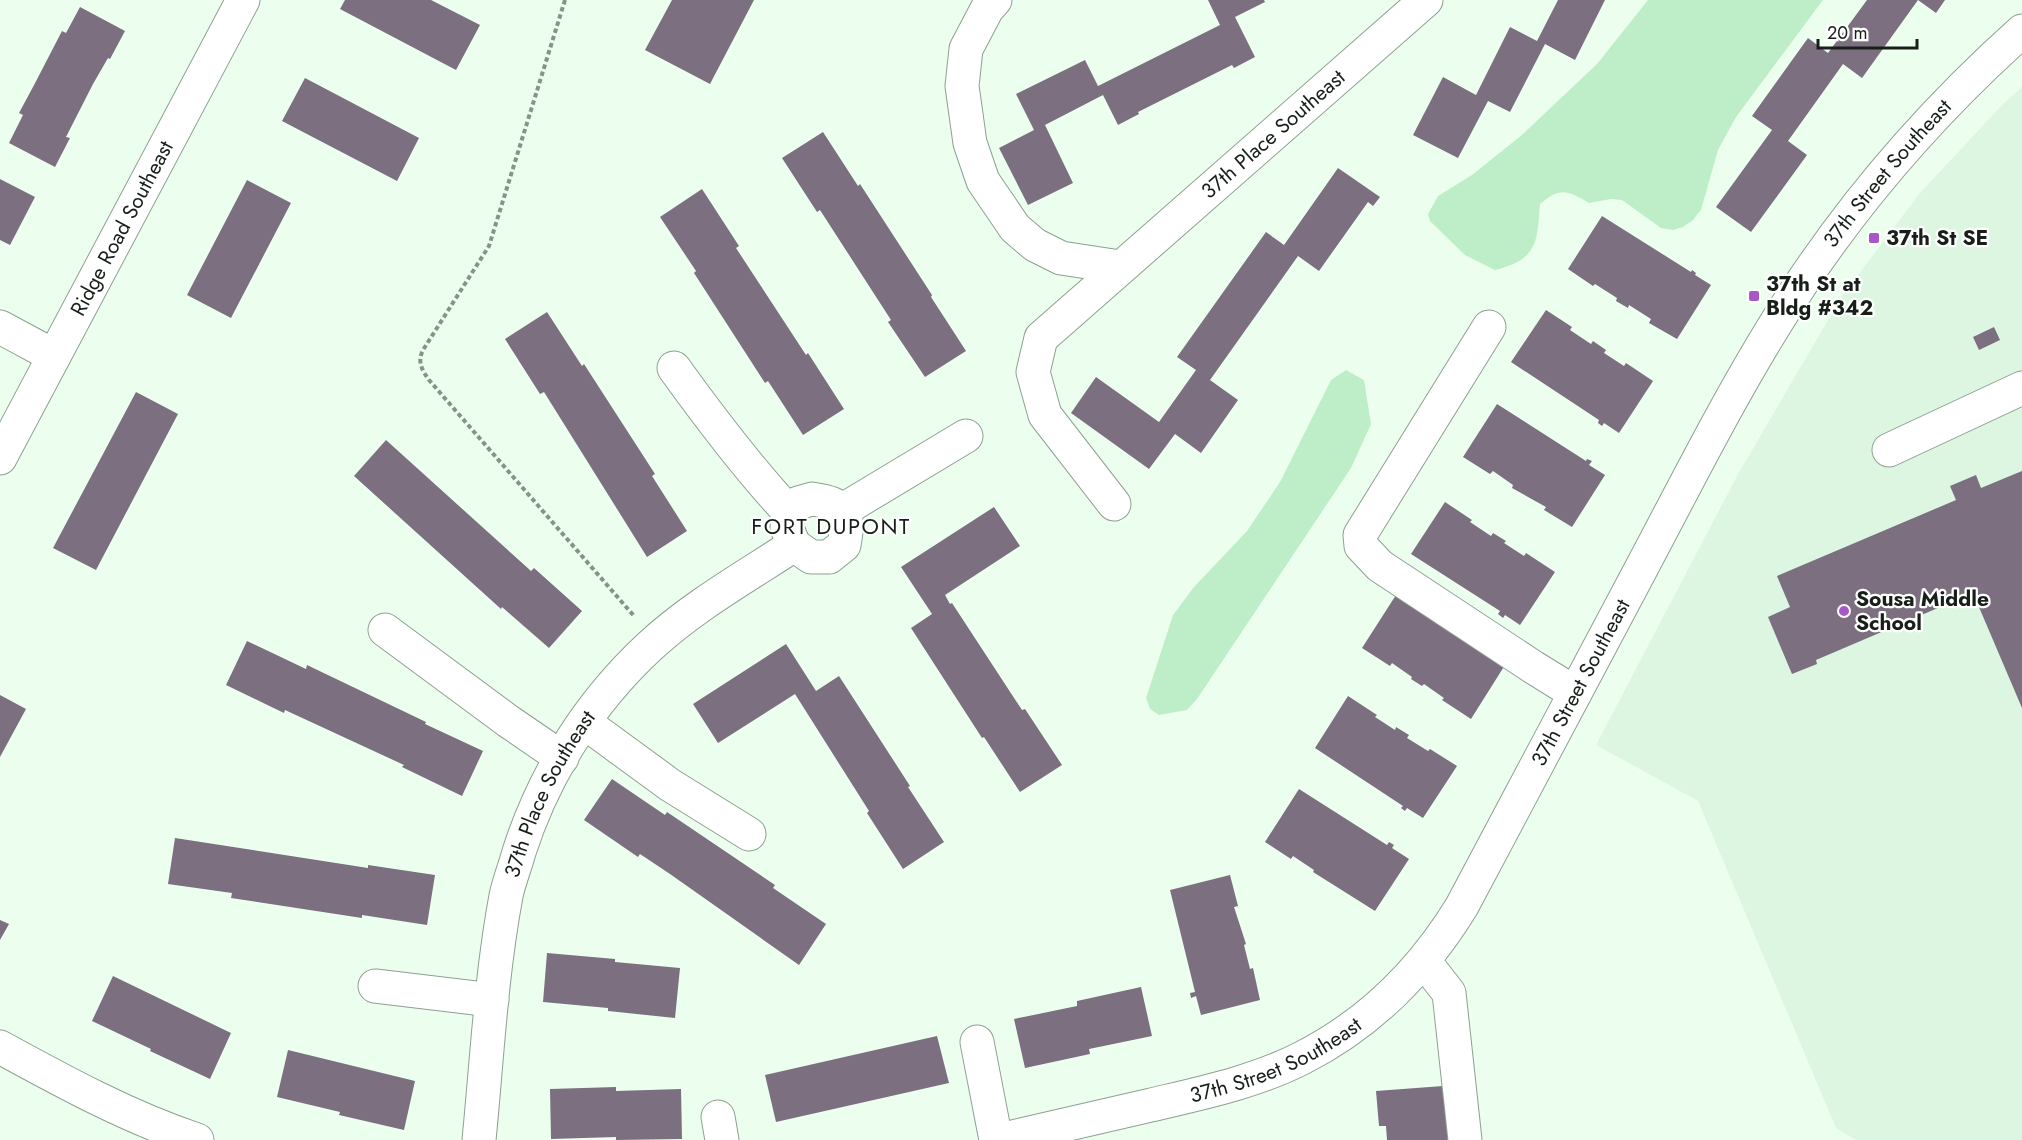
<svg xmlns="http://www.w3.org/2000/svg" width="2022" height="1140" font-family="Jost,sans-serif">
	<rect width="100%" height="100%" fill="#ecffef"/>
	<path fill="#dcf6e1" d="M 2022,87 L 2022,1140 L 1856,1140 L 1836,1128 L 1698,801 L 1596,745 L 1737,476 L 1842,296 L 1920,193 L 2002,105 Z"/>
	<path fill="#beeec7" d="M 1648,0 L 1823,0 L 1736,117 L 1718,150 L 1701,210 L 1693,220 L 1683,227 L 1673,230 L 1661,228 L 1622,200 L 1611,199 L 1589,203 C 1567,190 1560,187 1540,204 C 1537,243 1538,259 1495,270 L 1465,255 L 1430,221 L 1428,214 L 1438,196 L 1472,175 L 1523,134 L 1597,64 Z
		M 1346,370 L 1364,380 L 1371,424 L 1351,468 L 1197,699 L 1187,710 L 1159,715 L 1150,709 L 1146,698 L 1173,615 L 1194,587 L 1247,531 L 1280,482 L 1331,380 Z"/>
	<path fill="#7b6f80" d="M 345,0 L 431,0 L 480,25 L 456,70 L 340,9 Z
		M 672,0 L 754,0 L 710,84 L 645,50 Z
		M 1208,0 L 1264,0 L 1265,2 L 1235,17 L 1255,57 L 1234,68 L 1232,65 L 1138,112 L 1139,114 L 1118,125 L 1103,95 L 1045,125 L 1073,183 L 1028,205 L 999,148 L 1034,130 L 1016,94 L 1085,60 L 1098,86 L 1220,25 Z
		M 1558,0 L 1605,0 L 1575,60 L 1545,44 L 1510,112 L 1488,101 L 1458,158 L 1413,135 L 1443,77 L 1476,95 L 1510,27 L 1537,41 Z
		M 1867,0 L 1945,0 L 1936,13 L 1918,0 L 1862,78 L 1843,64 L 1788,141 L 1807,155 L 1751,232 L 1716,207 L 1772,130 L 1752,116 L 1808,38 L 1828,53 Z
		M 80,7 L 125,31 L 110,59 L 108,58 L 93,84 L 66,137 L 70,138 L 55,167 L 9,143 L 23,115 L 19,113 L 33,87 L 62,31 L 66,33 Z
		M 305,78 L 419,138 L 397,181 L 282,121 Z
		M 823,132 L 858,186 L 860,184 L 932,295 L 931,297 L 966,351 L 925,377 L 888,322 L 891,320 L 820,210 L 817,212 L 782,158 Z
		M 1338,168 L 1380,197 L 1373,206 L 1368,202 L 1319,271 L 1298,256 L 1210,380 L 1238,400 L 1201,453 L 1175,434 L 1149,469 L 1071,413 L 1096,377 L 1159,422 L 1196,370 L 1177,357 L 1266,232 L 1284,245 Z
		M 0,179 L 35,197 L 10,245 L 0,240 Z
		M 247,180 L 291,203 L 231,318 L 187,295 Z
		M 702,189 L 739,246 L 736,248 L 806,355 L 808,353 L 844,409 L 803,435 L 768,381 L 765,383 L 694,273 L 696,271 L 660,217 Z
		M 1602,216 L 1691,272 L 1692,270 L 1696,273 L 1695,275 L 1711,285 L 1677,339 L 1649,323 L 1651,319 L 1629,305 L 1628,308 L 1616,301 L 1617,298 L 1595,284 L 1593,286 L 1568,269 Z
		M 1546,310 L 1572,327 L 1570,330 L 1591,344 L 1593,341 L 1606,350 L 1604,353 L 1624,366 L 1626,363 L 1653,381 L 1619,433 L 1604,423 L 1602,426 L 1598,423 L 1599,420 L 1511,362 Z
		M 547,312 L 582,366 L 584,364 L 655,474 L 652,476 L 687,531 L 647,557 L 544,392 L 540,394 L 505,339 Z
		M 1994,327 L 2000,340 L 1979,350 L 1973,337 Z
		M 136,392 L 178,414 L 96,570 L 53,548 Z
		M 1497,404 L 1586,461 L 1587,459 L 1592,461 L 1589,465 L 1605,475 L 1572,527 L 1544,510 L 1546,507 L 1512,488 L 1513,485 L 1493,471 L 1490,474 L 1463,457 Z
		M 386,440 L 531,571 L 534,568 L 582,611 L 549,648 L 502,607 L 501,609 L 354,476 Z
		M 2022,471 L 2022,708 L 1973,593 L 1816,660 L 1817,664 L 1792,674 L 1768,617 L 1790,607 L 1777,576 L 1956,500 L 1950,486 L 1976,475 L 1981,488 Z
		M 1445,502 L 1472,520 L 1470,522 L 1491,536 L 1493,533 L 1506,541 L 1504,543 L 1524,556 L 1526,553 L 1555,572 L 1520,625 L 1505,615 L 1503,618 L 1498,614 L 1500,611 L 1411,554 Z
		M 994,507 L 1020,546 L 945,595 L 950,604 L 952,603 L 1022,710 L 1025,709 L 1062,765 L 1020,792 L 984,737 L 982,738 L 911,628 L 932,614 L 901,567 Z
		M 1396,595 L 1505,665 L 1471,719 L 1442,700 L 1444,698 L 1424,684 L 1422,686 L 1411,679 L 1412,677 L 1392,663 L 1390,666 L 1362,648 Z
		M 247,641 L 306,669 L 307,665 L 426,722 L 425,724 L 483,751 L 462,796 L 402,767 L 404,765 L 285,710 L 284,713 L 226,685 Z
		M 786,644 L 816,691 L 839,676 L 910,786 L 908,787 L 944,842 L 903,869 L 867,813 L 869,811 L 795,694 L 718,743 L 693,704 Z
		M 0,695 L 26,709 L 0,757 Z
		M 1348,696 L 1377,715 L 1375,717 L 1395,730 L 1396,727 L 1409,735 L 1407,738 L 1428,751 L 1430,749 L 1457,766 L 1423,818 L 1407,808 L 1405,811 L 1401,808 L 1403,806 L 1315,748 Z
		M 612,779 L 665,815 L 667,812 L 775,885 L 773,888 L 826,924 L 799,965 L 670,874 L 640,854 L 638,857 L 584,820 Z
		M 1299,789 L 1387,845 L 1389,842 L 1394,845 L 1392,848 L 1409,859 L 1375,911 L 1313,872 L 1314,870 L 1293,856 L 1291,859 L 1265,842 Z
		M 175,838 L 368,868 L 368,865 L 435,875 L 427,925 L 362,915 L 362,918 L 231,898 L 232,893 L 168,884 Z
		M 1230,875 L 1238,906 L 1234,907 L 1246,944 L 1244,945 L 1250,969 L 1253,968 L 1260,1000 L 1201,1015 L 1196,996 L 1191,998 L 1190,993 L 1195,992 L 1170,890 Z
		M 0,920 L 9,924 L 0,940 Z
		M 547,953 L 615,959 L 615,962 L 680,968 L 675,1018 L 608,1011 L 608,1008 L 543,1002 Z
		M 113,976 L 231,1033 L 210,1079 L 150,1051 L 151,1049 L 92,1021 Z
		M 1141,987 L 1152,1036 L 1089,1049 L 1090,1054 L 1025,1068 L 1014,1019 L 1077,1006 L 1077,1001 Z
		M 937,1036 L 949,1083 L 776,1122 L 765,1075 Z
		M 288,1050 L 415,1081 L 404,1130 L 339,1115 L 340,1112 L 277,1097 Z
		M 1443,1086 L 1448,1140 L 1387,1140 L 1386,1126 L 1379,1126 L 1376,1091 Z
		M 616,1087 L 616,1091 L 681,1089 L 682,1139 L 616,1140 L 616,1137 L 551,1139 L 550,1089 Z"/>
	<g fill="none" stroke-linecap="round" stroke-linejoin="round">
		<defs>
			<g id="minor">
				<path d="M 995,0 L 987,9 L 966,49 L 962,86 L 970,143 L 983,181 L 1015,228 L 1035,245 L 1061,258 L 1120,267"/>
				<path d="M 0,327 L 54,356"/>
				<path d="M 1489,327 L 1360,535 L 1361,546 L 1380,566 L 1533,667 L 1575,693"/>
				<path d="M 674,368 C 710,418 746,466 788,511"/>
				<path d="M 1889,450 L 2022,388"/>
				<path d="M 812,499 C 846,504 850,513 844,545 L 829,557 L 811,557 L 794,545 L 787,528 L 788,511 L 798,503 Z"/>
				<path id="s1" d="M 1114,504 L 1045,415 L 1033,372 L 1041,338 L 1426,0"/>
				<path d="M 843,510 L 966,436"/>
				<path d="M 385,630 L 508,721 L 562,758"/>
				<path d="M 584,722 L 670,785 L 749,834"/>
				<path d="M 1424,961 L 1449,993 L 1465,1140"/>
				<path d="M 375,986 L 492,1000"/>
				<path d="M 977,1042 L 996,1140"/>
				<path d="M 0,1047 C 64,1082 128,1117 197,1140"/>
				<path d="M 718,1117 L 722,1140"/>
				<path id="s2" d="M 479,1140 C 487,1059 491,976 506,896 C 509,881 515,867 519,852 C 544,774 589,703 649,647 C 692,607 745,577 794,545"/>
				<path id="s3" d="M 1000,1140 C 1050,1128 1100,1117 1151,1105 C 1202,1093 1255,1082 1302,1058 C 1369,1024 1423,970 1462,906 C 1522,793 1582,680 1642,567 C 1685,486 1727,402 1776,323 C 1843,214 1927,116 2022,31"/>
			</g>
			<g id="major">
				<path id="s4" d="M 0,458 L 243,0"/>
			</g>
		</defs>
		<use href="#minor" stroke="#8ea091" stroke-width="35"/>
		<use href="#major" stroke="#8ea091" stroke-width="35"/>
		<path stroke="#869388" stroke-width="4" stroke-dasharray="4.5 3" stroke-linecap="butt" d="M 565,0 L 489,246 L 423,350 C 417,362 422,370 429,380 L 634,616"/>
		<use href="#minor" stroke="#fff" stroke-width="33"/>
		<use href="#major" stroke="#fff" stroke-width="33"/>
	</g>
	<g fill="#a757c8" stroke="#fff" stroke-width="2">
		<rect x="1868" y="232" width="12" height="12" rx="3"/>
		<rect x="1748" y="290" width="12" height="12" rx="3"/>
		<circle cx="1844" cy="611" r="6"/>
	</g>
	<g text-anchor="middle" stroke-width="4.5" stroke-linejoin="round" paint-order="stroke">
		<g font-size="21" fill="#181f19" stroke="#fff">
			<text dy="7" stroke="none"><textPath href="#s1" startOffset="501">37th Place Southeast</textPath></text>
			<text dy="7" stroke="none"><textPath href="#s3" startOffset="1386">37th Street Southeast</textPath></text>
			<text dy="7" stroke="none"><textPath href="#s4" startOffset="260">Ridge Road Southeast</textPath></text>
			<text dy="7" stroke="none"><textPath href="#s3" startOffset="790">37th Street Southeast</textPath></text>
			<text dy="7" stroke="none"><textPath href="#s2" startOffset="357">37th Place Southeast</textPath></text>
			<text dy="7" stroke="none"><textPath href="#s3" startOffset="288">37th Street Southeast</textPath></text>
		</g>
		<g font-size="21" font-weight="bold" fill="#181f19" stroke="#fff" text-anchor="start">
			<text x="1886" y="245">37th St SE</text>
			<text x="1766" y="291">37th St at<tspan x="1766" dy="24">Bldg #342</tspan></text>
			<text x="1856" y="606">Sousa Middle<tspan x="1856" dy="24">School</tspan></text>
		</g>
		<g font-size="22" letter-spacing="1.5" fill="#181f19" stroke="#fff">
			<text x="831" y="534">FORT DUPONT</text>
		</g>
	</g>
	<path d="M1818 39v9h99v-9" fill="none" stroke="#181f19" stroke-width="3"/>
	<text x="1827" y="39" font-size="18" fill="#181f19" stroke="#ffffff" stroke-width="4.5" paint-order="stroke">20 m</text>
</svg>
